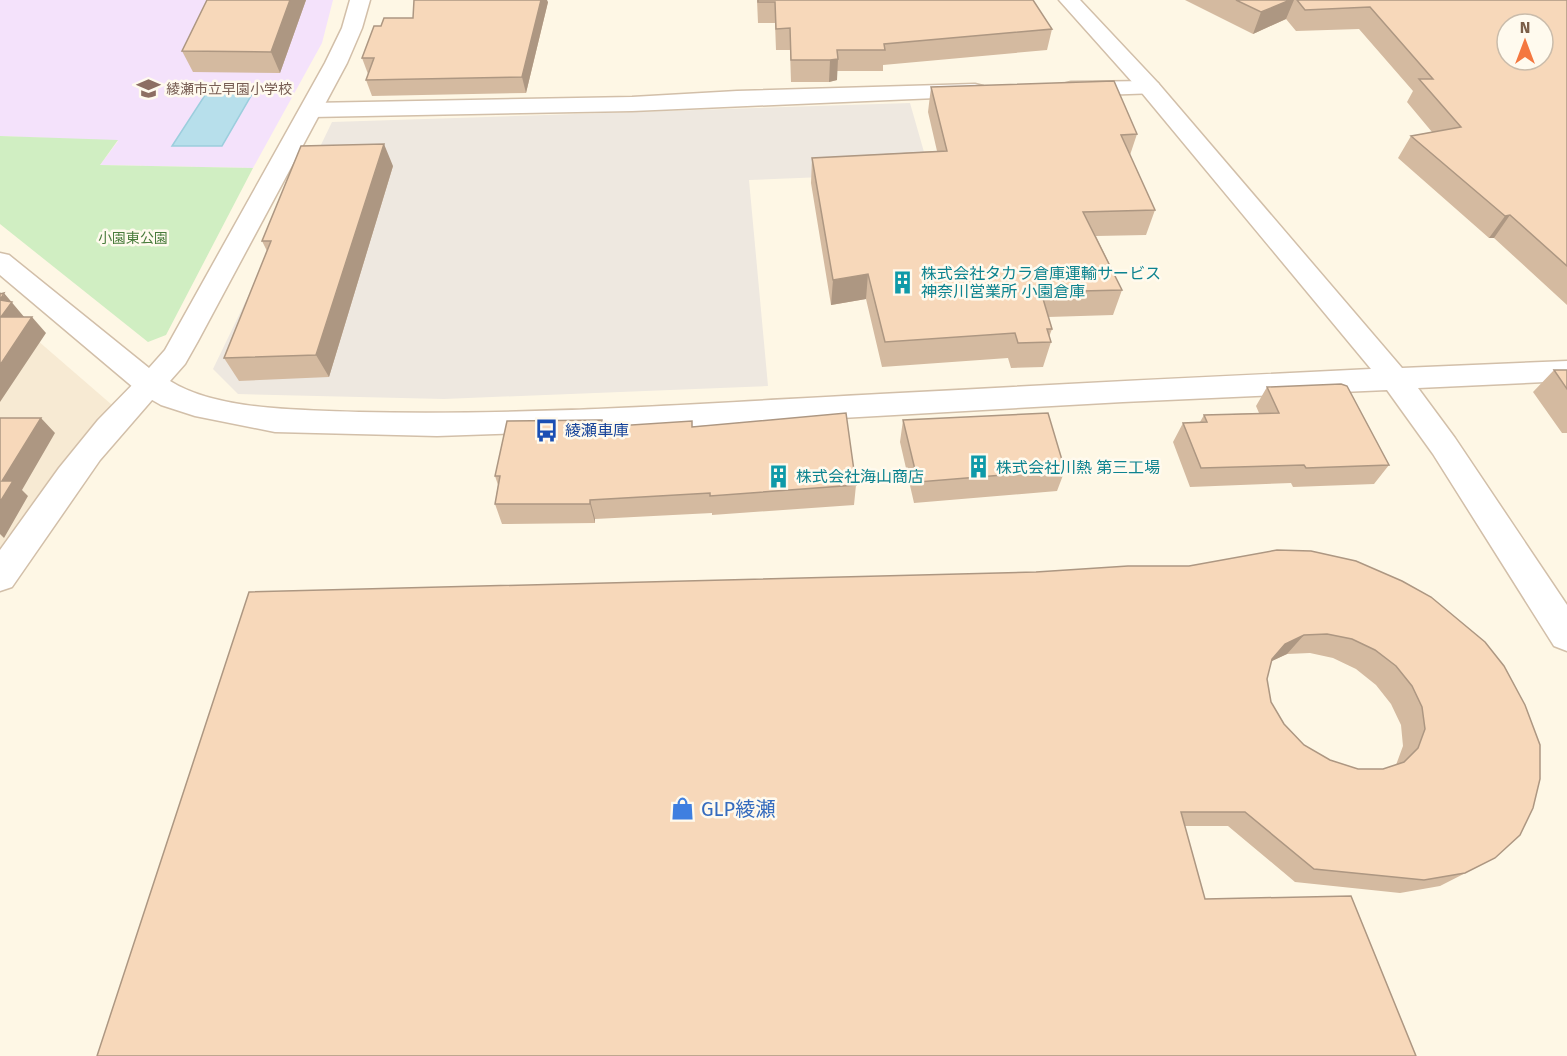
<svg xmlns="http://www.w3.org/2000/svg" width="1567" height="1056" font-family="'Fira Sans','Noto Sans JP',sans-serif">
	<rect width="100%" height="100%" fill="#fef7e5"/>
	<path fill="#f7ead3" d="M 0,308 L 112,405 L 0,548 Z"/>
	<path fill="#eee8e0" d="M 910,103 L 926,159 L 823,177 L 749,180 L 768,386 L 444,399 L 238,394 L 213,369 L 332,122 Z"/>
	<path fill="#f4e2fb" d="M 0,0 L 333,0 L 322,43 L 253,168 L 100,165 L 118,141 L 0,136 Z"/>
	<path fill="#d0eec2" d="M 0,136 L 118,140 L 100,165 L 253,168 L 166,335 L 148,342 L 0,224 Z"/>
	<path fill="#b7dfeb" stroke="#9ccedd" stroke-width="1.5" d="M 209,89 L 255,89 L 222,146 L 172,146 Z"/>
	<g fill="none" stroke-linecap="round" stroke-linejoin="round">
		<defs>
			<path id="minor" d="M 1150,81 L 1158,83 L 1161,88 L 1158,93 L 1071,96 L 1063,94 L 1060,89 L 1063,84 L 1071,82 Z
				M 975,84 L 983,86 L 986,91 L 983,96 L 632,111 L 311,117 L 303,115 L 300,110 L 303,105 L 311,103 L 632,97 L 737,91 Z
				M 150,374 L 160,377 L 165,385 L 100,460 L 12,587 L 0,591 L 0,550 L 59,468 L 98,420 L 140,377 Z"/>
			<path id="tertiary" d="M 350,0 L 370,0 L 362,28 L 347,63 L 198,341 L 185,364 L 170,381 C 217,411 305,410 359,412 C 533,416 707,403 880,394 C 1044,385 1207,377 1371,369 L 1142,93 L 1059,0 L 1080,0 L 1158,83 L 1402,368 L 1567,361 L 1567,381 L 1418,388 L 1455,438 L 1567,605 L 1567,651 L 1554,646 L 1433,454 L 1387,390 L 1123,402 L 646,429 L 437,436 L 275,432 L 195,416 L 161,405 L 140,393 L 0,275 L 0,253 L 9,255 L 149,368 L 165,350 L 325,63 L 342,28 Z"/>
		</defs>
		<use href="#minor" stroke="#d2bfa9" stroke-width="3"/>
		<use href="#tertiary" stroke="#d2bfa9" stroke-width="3"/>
		<use href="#minor" fill="#fff" fill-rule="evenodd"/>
		<use href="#tertiary" fill="#fff" fill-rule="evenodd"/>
	</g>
	<path fill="#d4baa0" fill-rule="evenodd" d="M 207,0 L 306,0 L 280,73 L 193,72 L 182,51 Z
		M 757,0 L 1033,0 L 1052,29 L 1047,50 L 883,65 L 883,71 L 837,71 L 837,80 L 829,82 L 791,82 L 790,50 L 776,50 L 775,23 L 758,23 Z
		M 1185,0 L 1567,0 L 1567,305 L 1494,238 L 1489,238 L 1398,158 L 1411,136 L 1432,132 L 1407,102 L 1413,91 L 1359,29 L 1296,31 L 1286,19 L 1253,34 Z
		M 548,2 L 526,93 L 372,96 L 366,80 L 368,74 L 362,58 L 381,26 L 413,18 Z
		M 931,87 L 1137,134 L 1130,155 L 1155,210 L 1146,235 L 1096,236 L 1122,290 L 1113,315 L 1048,317 L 1052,329 L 1049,337 L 1051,342 L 1043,367 L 1011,368 L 1008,358 L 882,367 L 866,299 L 831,305 L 811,183 L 812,158 L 937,151 L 928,112 Z
		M 393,166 L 329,377 L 239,381 L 224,358 L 267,251 L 262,241 Z
		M 1554,370 L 1567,370 L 1567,433 L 1562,433 L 1533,392 Z
		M 1267,387 L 1389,465 L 1374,484 L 1293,487 L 1291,483 L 1190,487 L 1173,442 L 1183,423 L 1200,422 L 1204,415 L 1259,413 L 1256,406 Z
		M 602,420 L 603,426 L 693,427 L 856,485 L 854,505 L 712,515 L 712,513 L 595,519 L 595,523 L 502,524 L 495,504 L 498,485 L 495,476 Z
		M 903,420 L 1065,470 L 1057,491 L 914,503 L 900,442 Z
		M 1402,581 L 1495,858 L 1440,886 L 1400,893 L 1295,882 L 1228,826 L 1185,826 L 97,1056 ZM 1310,653 L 1333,658 L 1356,669 L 1376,685 L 1391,704 L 1401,725 L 1403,746 L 1396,765 L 1383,769 L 1358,769 L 1330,760 L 1304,745 L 1284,724 L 1271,702 L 1267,679 L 1271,661 L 1287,654 Z"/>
	<path fill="#ad9782" d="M 290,0 L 306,0 L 280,73 L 271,52 Z
		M 541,0 L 547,0 L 548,2 L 526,93 L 522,77 Z
		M 1290,0 L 1294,0 L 1286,19 L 1253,34 L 1261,12 Z
		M 838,59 L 837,80 L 829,82 L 830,60 Z
		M 384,144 L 393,166 L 329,377 L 316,355 Z
		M 1510,215 L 1494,238 L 1489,238 L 1505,216 Z
		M 868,274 L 866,299 L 831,305 L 833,280 Z
		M 0,292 L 3,296 L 4,293 L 25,318 L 1,317 Z
		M 32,317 L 46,333 L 0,402 L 0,365 Z
		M 41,418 L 55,433 L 22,490 L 28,496 L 4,538 L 0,534 L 0,502 L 2,481 Z
		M 590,500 L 595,519 L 595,523 L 590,504 Z
		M 1304,635 L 1287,654 L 1268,663 L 1285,644 Z"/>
	<path fill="#f7d8ba" stroke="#ad9782" stroke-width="1.5" fill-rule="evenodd" d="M 207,0 L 290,0 L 271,52 L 182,51 Z
		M 414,0 L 541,0 L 522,77 L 366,80 L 374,58 L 362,58 L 374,26 L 381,26 L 384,18 L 413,18 Z
		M 758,0 L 1033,0 L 1052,29 L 884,44 L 885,50 L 837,50 L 838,59 L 830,60 L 791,60 L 790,28 L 776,29 L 775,2 L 758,2 Z
		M 1236,0 L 1290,0 L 1261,12 Z
		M 1297,0 L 1567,0 L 1567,266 L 1510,215 L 1505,216 L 1411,136 L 1461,127 L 1419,79 L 1433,79 L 1370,7 L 1305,10 ZM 1507,24 L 1543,24 L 1543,60 L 1507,60 Z
		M 1114,81 L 1137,134 L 1121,135 L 1155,210 L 1083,212 L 1122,290 L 1041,292 L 1052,329 L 1047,329 L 1051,342 L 1018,343 L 1015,333 L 885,342 L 868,274 L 833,280 L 812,158 L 947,151 L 931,87 Z
		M 384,144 L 316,355 L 224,358 L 271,241 L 262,241 L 301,146 Z
		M 4,293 L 0,300 L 12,302 L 1,317 L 32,317 L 0,365 L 0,294 Z
		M 1554,370 L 1567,370 L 1567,389 Z
		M 1341,384 L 1347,386 L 1389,465 L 1306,468 L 1304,465 L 1201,468 L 1183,423 L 1207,422 L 1204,415 L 1279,413 L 1267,387 Z
		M 846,413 L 856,485 L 710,496 L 710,493 L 590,500 L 590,504 L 495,504 L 500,476 L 495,476 L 507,421 L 602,420 L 601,427 L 692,421 L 692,427 Z
		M 1048,413 L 1065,470 L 918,482 L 903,420 Z
		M 0,418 L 41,418 L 2,481 L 13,481 L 0,502 Z
		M 1277,550 L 1311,551 L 1356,561 L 1402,581 L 1431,597 L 1485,642 L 1504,666 L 1525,705 L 1540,745 L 1540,779 L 1533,808 L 1520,835 L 1495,858 L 1465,873 L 1424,880 L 1314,869 L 1245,812 L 1181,812 L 1205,899 L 1351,896 L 1416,1056 L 97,1056 L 249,592 L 1036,572 L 1128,566 L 1189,566 ZM 1327,634 L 1352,639 L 1375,650 L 1396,666 L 1412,686 L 1422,707 L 1425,729 L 1418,748 L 1404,762 L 1383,769 L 1358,769 L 1330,760 L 1304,745 L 1284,724 L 1271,702 L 1267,679 L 1272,659 L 1285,644 L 1304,635 Z"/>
	<defs>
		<symbol id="school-bare" viewBox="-9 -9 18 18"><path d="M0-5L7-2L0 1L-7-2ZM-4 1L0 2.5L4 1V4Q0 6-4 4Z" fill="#8d6e63" stroke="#fffaee" stroke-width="2.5" paint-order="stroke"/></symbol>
		<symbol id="building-bare" viewBox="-9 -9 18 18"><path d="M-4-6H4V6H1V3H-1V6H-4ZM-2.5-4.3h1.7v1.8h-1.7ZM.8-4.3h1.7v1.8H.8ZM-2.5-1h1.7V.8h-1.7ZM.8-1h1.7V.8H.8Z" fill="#0f9aa8" stroke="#fffaee" stroke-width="2.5" paint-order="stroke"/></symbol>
		<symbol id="bus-bare" viewBox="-9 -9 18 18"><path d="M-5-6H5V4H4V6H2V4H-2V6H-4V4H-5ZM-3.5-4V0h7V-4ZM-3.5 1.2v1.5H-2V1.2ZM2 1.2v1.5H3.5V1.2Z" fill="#1a4fb4" stroke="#fffaee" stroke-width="2.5" paint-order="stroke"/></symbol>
		<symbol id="shop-bare" viewBox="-9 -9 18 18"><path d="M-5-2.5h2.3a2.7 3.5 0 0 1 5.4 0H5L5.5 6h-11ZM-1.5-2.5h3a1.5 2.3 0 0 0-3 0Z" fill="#3f7fe0" stroke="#fffaee" stroke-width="2.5" paint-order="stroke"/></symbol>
	</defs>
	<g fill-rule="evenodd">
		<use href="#school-bare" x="132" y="72" width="33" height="33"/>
		<use href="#building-bare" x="886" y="266" width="33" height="33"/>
		<use href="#bus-bare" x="530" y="414" width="33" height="33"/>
		<use href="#building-bare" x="962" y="450" width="33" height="33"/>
		<use href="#building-bare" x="762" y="460" width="33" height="33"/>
		<use href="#shop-bare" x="666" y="792" width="33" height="33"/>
	</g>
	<g text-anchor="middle" stroke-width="5" stroke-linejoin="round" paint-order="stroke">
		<g font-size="14" fill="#785e54" stroke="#fffaee" text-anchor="start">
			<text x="166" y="94">綾瀬市立早園小学校</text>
		</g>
		<g font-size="14" fill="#487b3b" stroke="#fffaee">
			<text x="133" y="243">小園東公園</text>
		</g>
		<g font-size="16" fill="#0d838f" stroke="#fffaee" text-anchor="start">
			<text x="921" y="279">株式会社タカラ倉庫運輸サービス<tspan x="921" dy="18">神奈川営業所 小園倉庫</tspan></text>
			<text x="996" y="473">株式会社川熱 第三工場</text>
			<text x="796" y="482">株式会社海山商店</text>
		</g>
		<g font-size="16" fill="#164399" stroke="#fffaee" text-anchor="start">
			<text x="565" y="436">綾瀬車庫</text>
		</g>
		<g font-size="20" fill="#366cbe" stroke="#fffaee" text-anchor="start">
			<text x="701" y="816">GLP綾瀬</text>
		</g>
	</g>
	<g transform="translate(1525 42)"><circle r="28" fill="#fffaee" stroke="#cabcab" stroke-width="1.5"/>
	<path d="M0-4.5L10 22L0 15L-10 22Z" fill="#f4773f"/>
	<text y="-9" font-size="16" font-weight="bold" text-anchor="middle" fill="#7b5e47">N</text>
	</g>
</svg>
